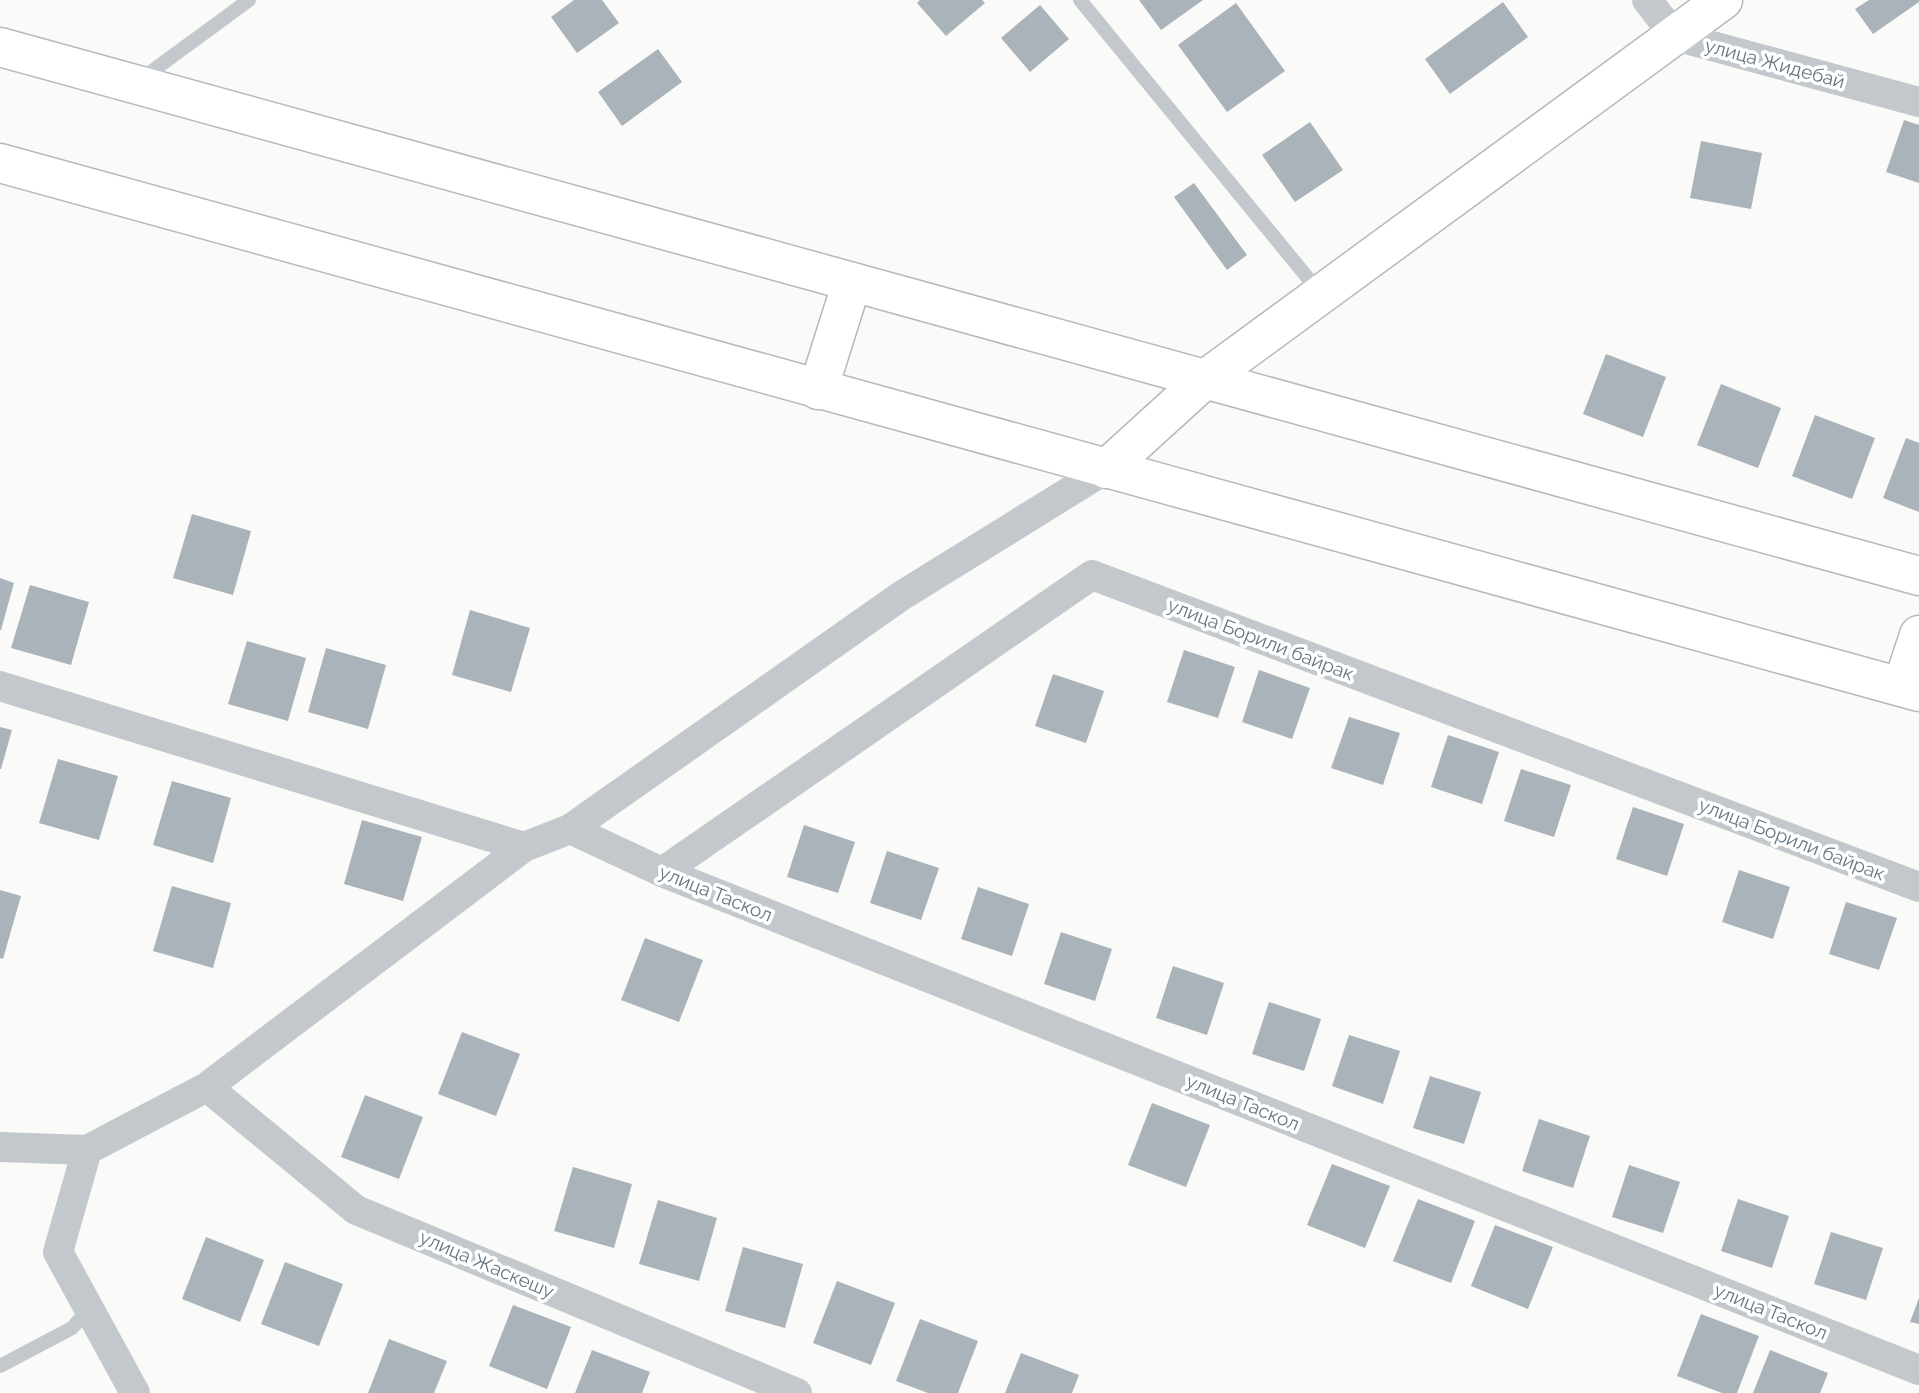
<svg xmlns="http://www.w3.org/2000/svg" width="1919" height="1393" font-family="Raleway,sans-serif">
	<rect width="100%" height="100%" fill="#fafaf8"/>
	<path fill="#aab3b9" d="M 574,0 L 602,0 L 619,23 L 577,53 L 551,17 Z
		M 920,0 L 982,0 L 985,3 L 946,36 L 917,3 Z
		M 1139,0 L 1203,0 L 1161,30 Z
		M 1869,0 L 1919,0 L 1919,2 L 1873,34 L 1855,9 Z
		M 1503,2 L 1528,37 L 1450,94 L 1425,59 Z
		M 1236,3 L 1285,71 L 1227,112 L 1178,45 Z
		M 1040,5 L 1069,39 L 1030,72 L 1001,38 Z
		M 658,49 L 682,82 L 622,126 L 598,92 Z
		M 1904,120 L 1919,125 L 1919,183 L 1886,172 Z
		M 1310,122 L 1343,170 L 1295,202 L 1262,155 Z
		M 1701,141 L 1762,153 L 1751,209 L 1690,198 Z
		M 1194,183 L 1247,255 L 1227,270 L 1174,197 Z
		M 1606,354 L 1666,377 L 1643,437 L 1583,414 Z
		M 1721,384 L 1781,408 L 1758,468 L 1697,445 Z
		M 1815,415 L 1875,438 L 1852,499 L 1792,476 Z
		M 1906,438 L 1919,443 L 1919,512 L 1883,498 Z
		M 192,514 L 251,531 L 233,595 L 173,578 Z
		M 0,578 L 14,583 L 1,630 L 0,630 Z
		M 30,585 L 89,602 L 71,665 L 11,648 Z
		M 470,610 L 530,628 L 511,692 L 452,675 Z
		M 247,641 L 306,658 L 288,721 L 228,704 Z
		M 326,648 L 386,665 L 368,729 L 308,712 Z
		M 1184,650 L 1235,667 L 1218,718 L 1167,702 Z
		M 1259,670 L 1310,688 L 1292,739 L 1242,722 Z
		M 1053,674 L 1104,691 L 1086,743 L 1035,726 Z
		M 1349,717 L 1400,733 L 1383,785 L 1331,768 Z
		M 0,727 L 12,730 L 1,769 L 0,769 Z
		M 1448,735 L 1499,752 L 1482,804 L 1431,787 Z
		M 58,759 L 118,776 L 99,840 L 39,823 Z
		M 1521,769 L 1571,785 L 1554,837 L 1504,821 Z
		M 172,781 L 231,798 L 213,863 L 153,845 Z
		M 1633,807 L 1684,824 L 1667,876 L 1616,859 Z
		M 362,820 L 422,837 L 403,901 L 344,884 Z
		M 804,825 L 855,842 L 838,893 L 787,877 Z
		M 887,851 L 939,868 L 921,920 L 870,903 Z
		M 1739,870 L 1790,887 L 1773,939 L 1722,922 Z
		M 172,886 L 231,903 L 213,968 L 153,951 Z
		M 978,887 L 1029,904 L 1012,956 L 961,939 Z
		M 0,890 L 21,896 L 3,959 L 0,958 Z
		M 1846,902 L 1897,918 L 1879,970 L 1829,954 Z
		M 1061,932 L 1112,949 L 1095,1001 L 1044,984 Z
		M 645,938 L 703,960 L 679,1022 L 621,1000 Z
		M 1173,966 L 1224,983 L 1207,1035 L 1156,1018 Z
		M 1269,1002 L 1321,1019 L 1304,1071 L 1252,1054 Z
		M 462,1032 L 520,1054 L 496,1116 L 438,1094 Z
		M 1349,1035 L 1400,1051 L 1383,1104 L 1332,1086 Z
		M 1430,1076 L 1481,1092 L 1464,1144 L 1413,1128 Z
		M 365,1095 L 423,1117 L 399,1179 L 341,1157 Z
		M 1152,1103 L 1210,1125 L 1186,1187 L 1128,1165 Z
		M 1539,1119 L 1590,1136 L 1573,1188 L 1522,1171 Z
		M 1332,1164 L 1390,1186 L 1365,1248 L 1307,1225 Z
		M 1629,1165 L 1680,1182 L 1663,1233 L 1612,1217 Z
		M 573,1167 L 632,1184 L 614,1248 L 554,1231 Z
		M 1418,1199 L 1475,1221 L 1451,1283 L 1393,1261 Z
		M 1738,1199 L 1789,1216 L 1772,1268 L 1721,1251 Z
		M 658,1200 L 717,1218 L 699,1281 L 639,1264 Z
		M 1495,1225 L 1553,1247 L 1528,1309 L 1471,1286 Z
		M 1831,1232 L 1883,1248 L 1866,1300 L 1814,1284 Z
		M 206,1237 L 264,1260 L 240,1322 L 182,1299 Z
		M 743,1247 L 803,1264 L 785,1328 L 725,1311 Z
		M 285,1262 L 343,1284 L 319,1346 L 261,1324 Z
		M 837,1281 L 895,1303 L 871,1365 L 813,1343 Z
		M 1919,1298 L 1919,1324 L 1910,1322 Z
		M 513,1305 L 571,1327 L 547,1389 L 489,1366 Z
		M 1701,1314 L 1759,1336 L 1737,1393 L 1722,1393 L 1677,1376 Z
		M 920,1319 L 978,1341 L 958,1393 L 928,1393 L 896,1381 Z
		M 389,1339 L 447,1361 L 434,1393 L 368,1393 Z
		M 592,1350 L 650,1372 L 642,1393 L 575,1393 Z
		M 1770,1350 L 1828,1373 L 1820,1393 L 1753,1393 Z
		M 1021,1353 L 1079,1375 L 1072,1393 L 1005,1393 Z"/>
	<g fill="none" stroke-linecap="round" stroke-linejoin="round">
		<defs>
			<path id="secondary" d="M 818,390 L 852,282
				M 1106,469 L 1204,380 L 1723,0
				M 1902,687 L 1919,635"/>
			<path id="primary" d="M 0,47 L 1919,576
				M 0,163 L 1919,692"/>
		</defs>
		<use href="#secondary" stroke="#b3babf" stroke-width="41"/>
		<use href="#primary" stroke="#b5babe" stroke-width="41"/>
		<path stroke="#c3c8cc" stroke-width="14" d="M 1080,0 L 1321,294
			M 140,80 L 249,0
			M 0,1366 L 72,1328 L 89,1309"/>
		<path stroke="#c3c8cc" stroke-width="30" d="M 1647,0 L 1675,36 L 1919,102
			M 0,686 L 524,847
			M 570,829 L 662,872 L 1919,1370
			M 662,872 L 1092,575 L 1919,887
			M 207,1087 L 356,1210 L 797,1393
			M 0,1147 L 87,1150
			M 135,1393 L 58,1252 L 87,1150 L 207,1087 L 524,847 L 570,829 L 901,596 L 1106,469"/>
		<use href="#secondary" stroke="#fff" stroke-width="38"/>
		<use href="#primary" stroke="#fff" stroke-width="38"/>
	</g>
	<g text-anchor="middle" stroke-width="7" stroke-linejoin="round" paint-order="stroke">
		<g font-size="19" fill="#657683" stroke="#fff">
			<text transform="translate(1775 63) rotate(15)" y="7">улица Жидебай</text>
			<text transform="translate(1261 639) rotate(21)" y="7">улица Борили байрак</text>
			<text transform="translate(1792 839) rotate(21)" y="7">улица Борили байрак</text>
			<text transform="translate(716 893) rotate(22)" y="7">улица Таскол</text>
			<text transform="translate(1243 1102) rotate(22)" y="7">улица Таскол</text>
			<text transform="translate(487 1264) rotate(23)" y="7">улица Жаскешу</text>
			<text transform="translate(1771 1311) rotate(22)" y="7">улица Таскол</text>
		</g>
	</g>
</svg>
